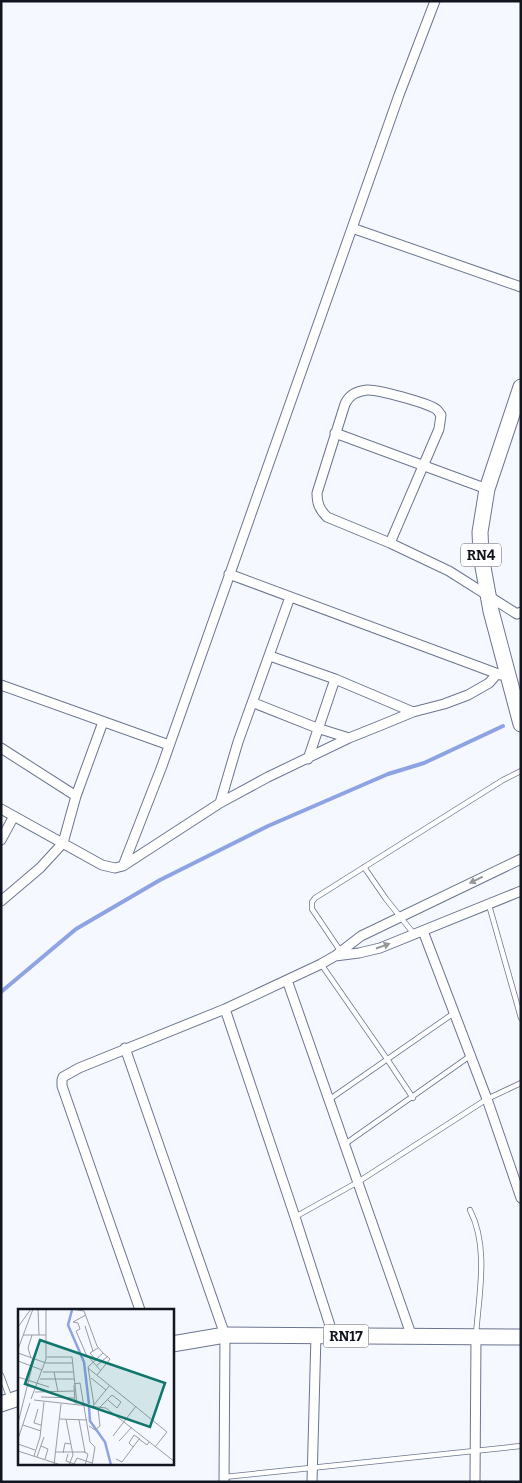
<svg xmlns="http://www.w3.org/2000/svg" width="522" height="1483" font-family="Bitter,serif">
	<rect width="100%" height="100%" fill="#f5f8fe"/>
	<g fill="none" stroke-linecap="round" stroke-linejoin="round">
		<path stroke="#8ea3e3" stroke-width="4" d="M 1,992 L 76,929 L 160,880 L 268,826 L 388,774 L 424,763 L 503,726"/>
		<defs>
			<path id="service" d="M 364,867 L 386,899 L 414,934
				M 489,905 L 521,1018
				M 341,952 L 312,909 L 312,902 L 315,898 L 503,780 L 521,771
				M 321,964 L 387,1059 L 413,1098
				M 330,1099 L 454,1013
				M 345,1144 L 470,1056
				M 470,1210 C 489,1247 479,1294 476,1334
				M 295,1217 L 358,1182 L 487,1099 L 521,1083
				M 1,1375 L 10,1399
				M 224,1477 L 521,1446"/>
			<path id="minor" d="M 352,228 L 521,287
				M 335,433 L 487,489
				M 390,543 L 439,429 L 441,415 C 439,413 438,410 436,409 C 427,403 377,389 367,390 C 356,391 349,395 345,404 L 317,493 C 317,503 319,509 327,517 L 390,543 L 449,571 L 517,614 L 521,612
				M 229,574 L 501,675
				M 270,656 L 335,679 L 308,759
				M 335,679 L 413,712
				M 1,685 L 169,745
				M 254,703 L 317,728 L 349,738
				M 1,748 L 76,796
				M 220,803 L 238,742 L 290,597
				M 1,809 L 102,865 L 115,868 L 123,866 L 220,803 L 268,777 L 349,738 L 379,726 L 413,712 L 444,704 L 468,695 L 489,683 L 497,674
				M 1,840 L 14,816
				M 123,866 L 162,766 L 399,95 L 435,1
				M 1,901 L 40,868 L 63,843 L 76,796 L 103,722
				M 423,931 L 487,1099 L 521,1198
				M 335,956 L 359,953 L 380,948 L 521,891
				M 287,980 L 412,1337
				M 225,1009 L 295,1217 L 333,1335
				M 125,1048 L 225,1335 L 224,1482
				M 140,1310 L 62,1086 L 62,1080 L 63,1077 L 79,1068 L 225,1009 L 321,964 L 335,956 L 361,936 L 521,859
				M 312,1482 L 316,1335
				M 475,1482 L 476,1337"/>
			<path id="primary" d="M 521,387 L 487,489 L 480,532 L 481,556 L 491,611 L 521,724
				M 172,1344 L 225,1335 L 521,1337
				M 1,1404 L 19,1398"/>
		</defs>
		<use href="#service" stroke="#6b7590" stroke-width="6"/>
		<use href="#minor" stroke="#6b7590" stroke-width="11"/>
		<use href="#primary" stroke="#6b7590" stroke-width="17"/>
		<use href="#service" stroke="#fff" stroke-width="4.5"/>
		<use href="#minor" stroke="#fff" stroke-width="9"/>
		<use href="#primary" stroke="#fff" stroke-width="15"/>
	</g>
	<defs><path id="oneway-solid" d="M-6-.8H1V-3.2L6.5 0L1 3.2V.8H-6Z" transform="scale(1.25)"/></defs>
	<g fill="#94969a">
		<use href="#oneway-solid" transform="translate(476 880) rotate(154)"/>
		<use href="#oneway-solid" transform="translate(383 946) rotate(-19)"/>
	</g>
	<g text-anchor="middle" stroke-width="5" stroke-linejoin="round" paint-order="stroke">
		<g fill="#fff" stroke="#585b62" stroke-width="1">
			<rect x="461" y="543.5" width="40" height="23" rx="4"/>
			<rect x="323.5" y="1324.5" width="45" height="23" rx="4"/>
		</g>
		<g font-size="14" font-weight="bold" fill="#11151f">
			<text x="481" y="560">RN4</text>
			<text x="346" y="1341">RN17</text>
		</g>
	</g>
	<g transform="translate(18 1309)">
		<rect width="156" height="156" fill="#f5f8fe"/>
		<path fill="none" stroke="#8ea3e3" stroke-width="2.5" d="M 54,1 L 50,16 L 66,53 L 71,95M 71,98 L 72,112 L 87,133 L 93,156"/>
		<path fill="none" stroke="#9a9da5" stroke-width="1" d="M 20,0 L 21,26M 53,0 L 66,2 L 79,37 L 85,44 L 70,58 L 76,96M 68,6 L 55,13 L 60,14 L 62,20 L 58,22 L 68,45 L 83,62M 67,17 L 75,42M 0,18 L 13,0M 5,26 L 28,26M 0,40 L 15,0M 0,44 L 28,54 L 54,54M 29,48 L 54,48 L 59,95M 13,49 L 10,39 L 14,26M 78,51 L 72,44 L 80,39M 0,52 L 24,61M 78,57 L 90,47M 70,59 L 149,123 L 137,138M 25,63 L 55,63M 36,63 L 40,83M 79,66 L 92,50 L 85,44M 0,68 L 31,78M 73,69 L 88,81M 22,70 L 56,70M 56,75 L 62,74 L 72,133 L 77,138 L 74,156M 56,76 L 57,95M 17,83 L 56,82M 23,88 L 56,89M 13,90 L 28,50 L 28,0M 16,91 L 88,99 L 157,153M 75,97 L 92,76M 20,100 L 16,114 L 23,116M 42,110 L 69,111M 48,110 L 55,146 L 51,156M 0,114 L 16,50M 5,116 L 23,122M 71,117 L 77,121 L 82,117 L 80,100 L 94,86 L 103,93 L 99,99 L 90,91M 95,127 L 118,97M 0,130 L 12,94M 101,132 L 114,118M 0,135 L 17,141M 23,137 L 30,140 L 27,150M 115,138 L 111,134 L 116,126 L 122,130M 0,142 L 43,156M 38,143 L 67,143 L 61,111M 66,143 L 70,145 L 67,156M 45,144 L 47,134 L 53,135M 50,145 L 48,152 L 56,155 L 59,149M 16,147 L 22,128 L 26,93M 19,148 L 26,128M 59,149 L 74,154M 98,150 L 104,153 L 121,130 L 129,136 L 131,133M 36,156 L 43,95"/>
		<path fill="#0f766e" fill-opacity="0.15" stroke="#0f766e" stroke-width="2.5" d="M 22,31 L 147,74 L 132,118 L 7,75 Z"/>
		<rect width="156" height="156" fill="none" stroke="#11151f" stroke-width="2.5"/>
	</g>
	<rect width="522" height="1483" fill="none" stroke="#11151f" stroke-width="5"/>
</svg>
